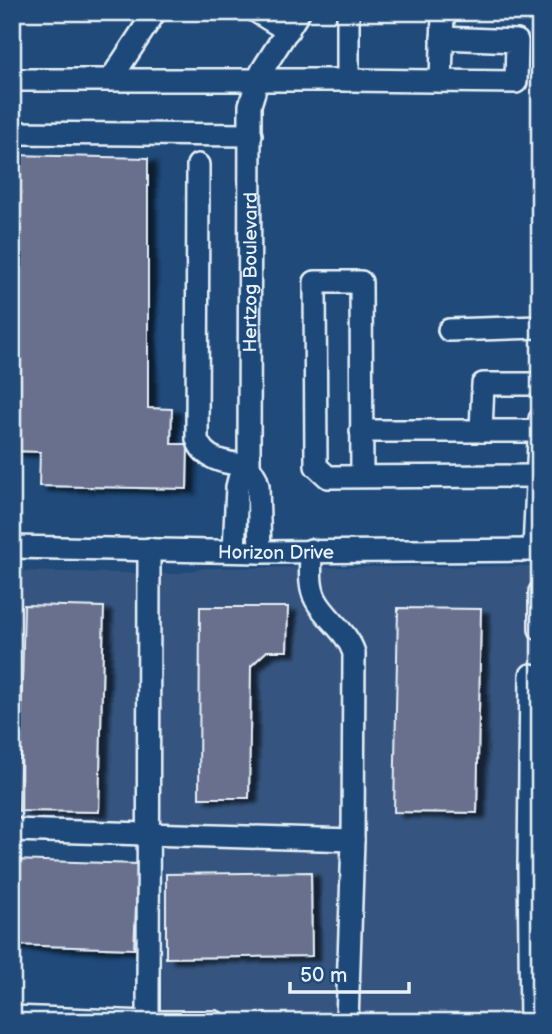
<svg xmlns="http://www.w3.org/2000/svg" width="552" height="1034" font-family="'Balsamiq Sans',sans-serif">
	<defs>
		<filter id="shadow"><feDropShadow dx="8" dy="4.5" stdDeviation="2" flood-color="#0009"/></filter>
	</defs>
	<rect width="100%" height="100%" fill="#1f4a7a"/>
	<filter id="ink" filterUnits="userSpaceOnUse"><feTurbulence type="fractalNoise" baseFrequency=".0143" numOctaves="2"/><feDisplacementMap in="SourceGraphic" scale="14" xChannelSelector="R" yChannelSelector="G"/><feConvolveMatrix kernelMatrix="1 2 1 2 8 2 1 2 1" color-interpolation-filters="sRGB"/></filter>
	<g filter="url(#ink)">
		<path fill="#355580" d="M 540,566 L 540,1016 L 332,1013 L 162,1014 L 163,824 L 12,829 L 12,571 L 175,574 L 206,568 Z"/>
		<path fill="#69708e" stroke="#e8f1f8" stroke-width="2" filter="url(#shadow)" d="M 12,155 L 148,158 L 148,408 L 172,409 L 171,444 L 188,444 L 187,489 L 39,486 L 40,452 L 12,451 Z
			M 24,605 L 104,607 L 99,812 L 19,811 Z
			M 200,607 L 288,607 L 287,651 L 267,651 L 251,666 L 249,798 L 199,798 Z
			M 398,608 L 481,609 L 477,813 L 394,812 Z
			M 12,860 L 138,864 L 134,949 L 12,945 Z
			M 311,872 L 312,956 L 166,958 L 166,874 Z"/>
		<g fill="none" stroke-linecap="round" stroke-linejoin="round">
			<defs>
				<g id="minor">
					<path d="M 257,12 L 288,31"/>
					<path d="M 348,12 L 348,80"/>
					<path d="M 111,79 L 155,12"/>
					<path d="M 12,80 L 348,80 L 516,82 L 517,41 L 442,38"/>
					<path d="M 441,81 L 443,12"/>
					<path d="M 12,133 L 251,135"/>
					<path id="s1" d="M 198,165 L 197,439 C 204,462 230,463 249,466 L 250,105 L 258,79 L 263,69 L 299,12"/>
					<path d="M 449,330 L 540,327"/>
					<path d="M 361,431 L 539,431"/>
					<path d="M 481,431 L 483,384 L 540,384"/>
					<path d="M 362,477 L 361,282 L 315,282 L 316,466 L 328,477 L 538,476"/>
					<path id="s2" d="M 12,547 L 260,552 L 540,550"/>
					<path d="M 534,550 L 540,419"/>
					<path d="M 234,551 L 237,487 L 239,479 L 249,466 L 256,478 L 258,486 L 260,552"/>
					<path d="M 540,592 L 540,629"/>
					<path d="M 12,830 L 353,840 L 354,653 C 347,631 326,619 316,600 C 308,585 311,566 311,550"/>
					<path d="M 12,1017 L 148,1022 L 215,1022"/>
					<path d="M 148,1022 L 149,549"/>
					<path d="M 347,1022 L 353,840"/>
					<path d="M 531,1022 L 529,866 L 531,675"/>
				</g>
			</defs>
			<use href="#minor" stroke="#e8f1f8" stroke-width="26"/>
			<use href="#minor" stroke="#1f4a7a" stroke-width="21"/>
		</g>
	</g>
	<g text-anchor="middle" stroke-width="7" stroke-linejoin="round" paint-order="stroke">
		<g font-size="19" fill="#e8f1f8" stroke="#1f4a7a">
			<text dy="7" stroke="none"><textPath href="#s1" startOffset="530">Hertzog Boulevard</textPath></text>
			<text dy="7" stroke="none"><textPath href="#s2" startOffset="264">Horizon Drive</textPath></text>
		</g>
	</g>
	<rect width="552" height="1034" fill="none" stroke="#1f4a7a" stroke-width="42"/>
	<rect x="21" y="21" width="510" height="992" fill="none" stroke="#e8f1f8" stroke-width="2.5" filter="url(#ink)"/>
	<path d="M290 982v10h119v-10" fill="none" stroke="#e8f1f8" stroke-width="3.5"/>
	<text x="300" y="982" font-size="21" fill="#e8f1f8" stroke="#1f4a7a" stroke-width="5" paint-order="stroke">50 m</text>
</svg>
